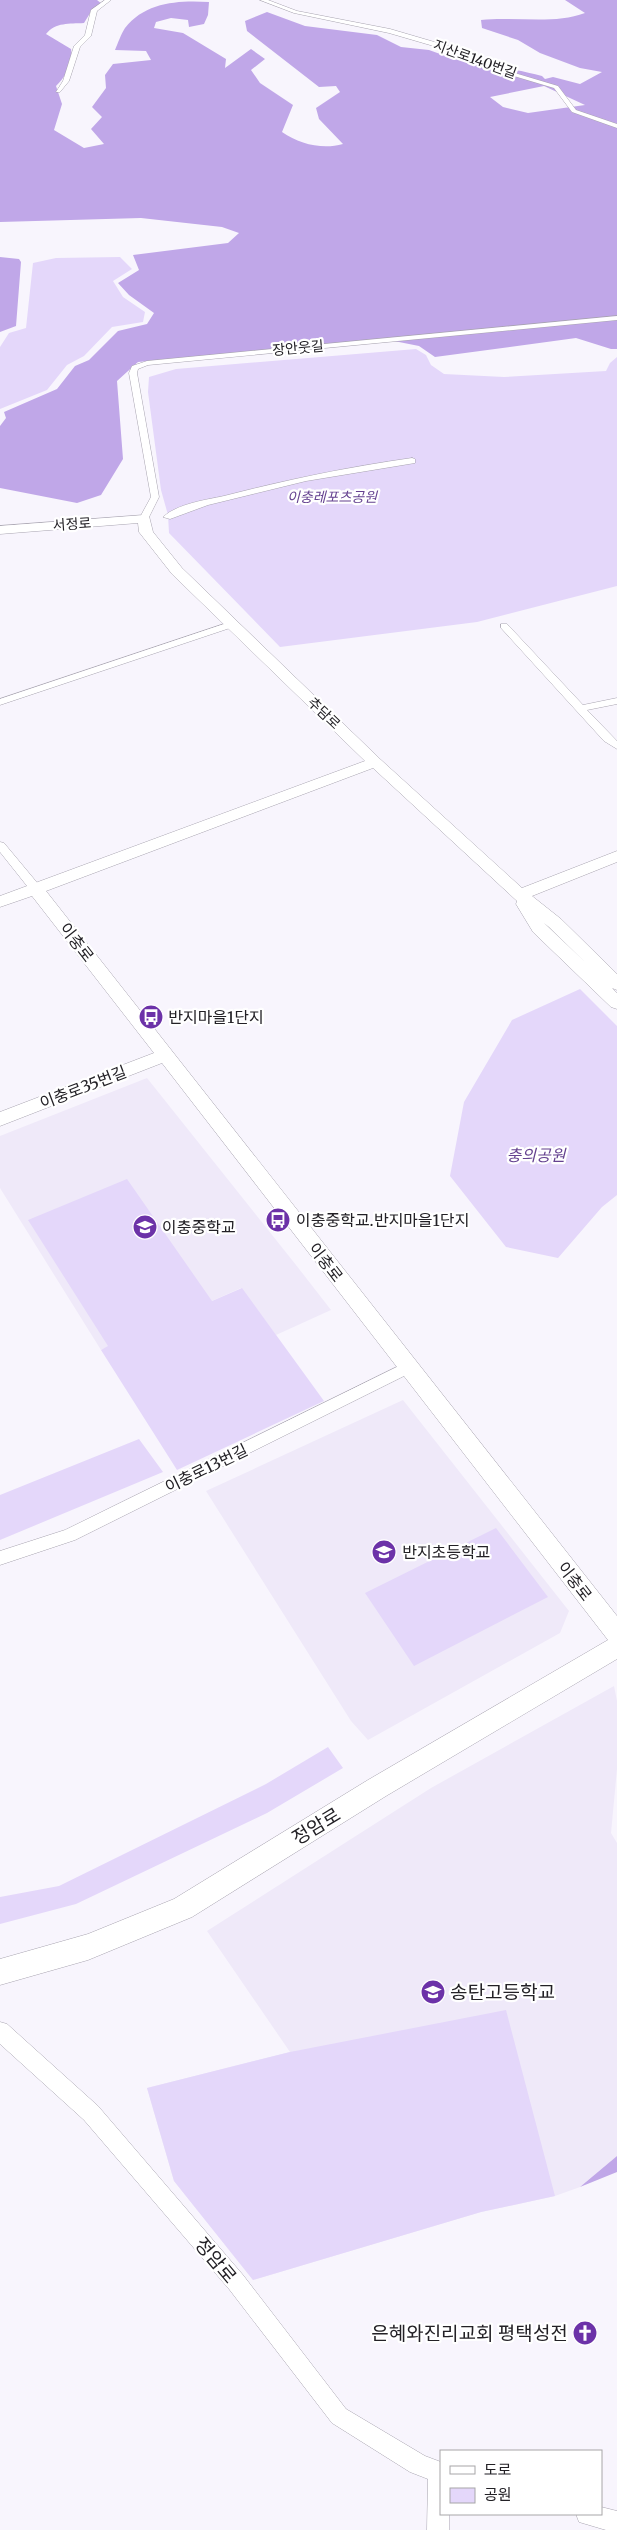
<svg xmlns="http://www.w3.org/2000/svg" width="617" height="2530" font-family="Merriweather,'Noto Sans KR',serif">
	<rect width="100%" height="100%" fill="#f8f5fd"/>
	<path fill="#efe9f9" d="M 147,1078 L 296,1265 L 331,1310 L 276,1335 L 241,1288 L 101,1350 L 0,1188 L 0,1136 Z
		M 403,1400 L 569,1611 L 560,1633 L 368,1740 L 351,1721 L 206,1491 Z
		M 614,1686 L 617,1701 L 617,1769 L 611,1833 L 617,1843 L 617,2156 L 580,2187 L 555,2196 L 481,2212 L 253,2280 L 174,2181 L 147,2088 L 290,2052 L 207,1931 L 431,1788 Z"/>
	<path fill="#e4d7fa" d="M 120,257 L 132,269 L 113,281 L 123,297 L 145,312 L 143,322 L 112,327 L 84,356 L 67,365 L 47,390 L 0,409 L 0,347 L 9,333 L 26,328 L 33,263 L 56,258 Z
		M 416,349 L 426,355 L 431,365 L 444,374 L 504,377 L 606,371 L 610,363 L 617,357 L 617,586 L 477,622 L 280,647 L 169,533 L 168,515 L 161,490 L 148,392 L 149,377 L 176,369 Z
		M 580,989 L 617,1026 L 617,1195 L 602,1207 L 558,1258 L 506,1247 L 450,1176 L 464,1102 L 512,1020 Z
		M 127,1179 L 212,1301 L 242,1288 L 324,1401 L 177,1470 L 101,1350 L 108,1346 L 28,1220 Z
		M 139,1439 L 163,1472 L 0,1540 L 0,1495 Z
		M 496,1528 L 548,1597 L 414,1666 L 365,1593 Z
		M 328,1747 L 343,1768 L 267,1813 L 76,1904 L 0,1924 L 0,1897 L 59,1886 L 266,1784 Z
		M 506,2010 L 555,2196 L 481,2212 L 253,2280 L 174,2181 L 147,2088 L 290,2052 Z"/>
	<path fill="#c0a7e8" fill-rule="evenodd" d="M 0,0 L 97,0 L 102,4 L 92,10 L 84,23 C 69,24 56,22 46,34 L 71,49 C 74,62 65,78 56,86 L 62,104 L 54,130 L 84,148 L 104,144 L 91,129 L 102,117 L 92,107 L 106,88 L 105,75 L 113,64 L 151,60 L 146,51 L 115,50 C 118,43 121,34 125,28 C 145,2 179,0 209,2 L 208,15 L 204,24 L 189,27 L 188,20 L 171,18 L 156,22 L 154,28 L 183,33 L 226,59 L 225,68 L 251,49 L 265,59 L 251,70 L 260,83 L 293,105 L 282,132 C 300,144 322,150 343,144 L 319,119 L 316,108 L 340,92 L 336,86 L 319,87 L 247,31 L 245,21 L 267,12 L 305,26 L 377,35 L 401,47 L 429,50 L 454,59 L 473,60 C 490,75 495,68 514,70 C 524,71 533,74 542,76 L 545,79 L 553,77 L 580,84 L 602,72 L 580,68 L 540,53 L 518,40 L 482,28 L 481,20 C 514,16 553,25 585,13 L 565,0 L 617,0 L 617,349 L 611,349 L 576,338 L 435,357 L 419,346 L 384,339 L 138,362 L 117,381 L 123,459 L 101,495 L 77,503 L 0,488 L 0,426 L 6,418 L 4,412 L 57,389 L 75,366 L 89,360 L 118,331 L 147,324 L 154,313 L 129,295 L 118,283 L 139,270 L 133,255 L 228,243 L 239,233 L 222,227 L 141,218 L 0,222 ZM 544,86 L 585,105 L 528,113 L 503,107 L 490,97 Z
		M 0,257 L 19,259 L 21,262 L 16,326 L 0,332 Z
		M 617,2156 L 617,2172 L 580,2187 Z"/>
	<g fill="none" stroke-linecap="round" stroke-linejoin="round">
		<defs>
			<path id="street" d="M 105,0 L 111,0 L 97,11 L 91,36 L 80,47 L 69,81 L 60,92 L 56,92 L 63,81 L 74,46 L 85,35 L 91,10 Z
				M 260,0 L 268,0 L 297,11 L 390,29 L 448,46 L 465,52 L 481,63 L 558,86 L 576,110 L 617,124 L 617,128 L 572,112 L 554,88 L 477,65 L 461,54 L 389,33 L 294,13 Z
				M 617,316 L 617,320 L 148,365 L 138,369 L 137,373 L 159,497 L 147,521 L 139,519 L 151,497 L 129,373 L 132,366 L 147,361 Z
				M 412,458 L 415,459 L 415,463 L 306,481 L 208,505 L 170,519 L 163,517 C 177,504 205,500 224,496 C 286,480 348,467 412,458 Z
				M 233,621 L 238,624 L 236,626 L 0,705 L 0,699 Z
				M 501,624 L 507,624 L 583,705 L 617,698 L 617,704 L 587,710 L 617,741 L 617,749 L 604,741 L 501,628 Z
				M 0,842 L 4,843 L 39,885 L 39,891 L 31,891 L 0,852 Z
				M 407,1362 L 412,1364 L 414,1368 L 412,1372 L 75,1540 L 0,1565 L 0,1551 L 65,1530 Z
				M 0,2022 L 7,2024 L 98,2106 L 243,2275 L 346,2409 L 425,2456 L 441,2462 L 441,2514 L 449,2514 L 449,2530 L 427,2530 L 428,2479 L 410,2472 L 332,2423 L 229,2289 L 84,2120 L 0,2044 Z
				M 601,2507 L 617,2511 L 617,2530 L 606,2530 L 579,2522 L 576,2514 L 601,2514 Z"/>
			<path id="secondary" d="M 144,515 L 149,516 L 153,532 L 182,568 L 380,759 L 522,888 L 617,851 L 617,862 L 532,896 L 561,919 L 617,974 L 617,990 L 612,988 L 617,993 L 617,1009 L 611,1007 L 533,932 L 516,904 L 517,901 L 373,768 L 46,891 L 617,1616 L 617,1659 L 386,1796 L 192,1917 L 88,1960 L 0,1985 L 0,1959 L 88,1934 L 174,1899 L 368,1780 L 608,1640 L 162,1063 L 0,1126 L 0,1112 L 154,1053 L 32,896 L 0,907 L 0,896 L 365,761 L 172,574 L 139,532 L 138,523 L 0,534 L 0,526 ZM 544,923 L 549,927 L 585,962 L 545,924 Z"/>
		</defs>
		<use href="#street" stroke="#a8a4b0" stroke-width="1"/>
		<use href="#secondary" stroke="#a8a4b0" stroke-width="1"/>
		<use href="#street" fill="#fff" fill-rule="evenodd"/>
		<use href="#secondary" fill="#fff" fill-rule="evenodd"/>
	</g>
	<defs>
		<symbol id="bus-disc" viewBox="-11 -11 22 22"><circle r="9.5" fill="#6c32a8" stroke="#fff"/><path d="M-5-6H5V4H4V6H2V4H-2V6H-4V4H-5ZM-3.5-4V0h7V-4ZM-3.5 1.2v1.5H-2V1.2ZM2 1.2v1.5H3.5V1.2Z" fill="#fff"/></symbol>
		<symbol id="school-disc" viewBox="-11 -11 22 22"><circle r="9.5" fill="#6c32a8" stroke="#fff"/><path d="M0-5L7-2L0 1L-7-2ZM-4 1L0 2.5L4 1V4Q0 6-4 4Z" fill="#fff"/></symbol>
		<symbol id="church-disc" viewBox="-11 -11 22 22"><circle r="9.5" fill="#6c32a8" stroke="#fff"/><path d="M-1.2-6h2.4v3.5h3.3v2.4h-3.3V6h-2.4V-.1h-3.3v-2.4h3.3Z" fill="#fff"/></symbol>
	</defs>
	<g fill-rule="evenodd">
		<use href="#bus-disc" x="137" y="1003" width="28" height="28"/>
		<use href="#bus-disc" x="264" y="1206" width="28" height="28"/>
		<use href="#school-disc" x="131" y="1213" width="28" height="28"/>
		<use href="#school-disc" x="370" y="1538" width="28" height="28"/>
		<use href="#school-disc" x="419" y="1978" width="28" height="28"/>
		<use href="#church-disc" x="571" y="2319" width="28" height="28"/>
	</g>
	<g text-anchor="middle" stroke-width="4.5" stroke-linejoin="round" paint-order="stroke">
		<g font-size="14" fill="#232126" stroke="#fff">
			<text transform="translate(475 59) rotate(20)" y="5">지산로140번길</text>
			<text transform="translate(298 348) rotate(-5)" y="5">장안웃길</text>
			<text transform="translate(72 524) rotate(-4)" y="5">서정로</text>
			<text transform="translate(324 713) rotate(44)" y="5">추담로</text>
		</g>
		<g font-size="14" font-style="italic" fill="#654290" stroke="#fff">
			<text x="332" y="502">이충레포츠공원</text>
		</g>
		<g font-size="16" fill="#232126" stroke="#fff">
			<text transform="translate(77 942) rotate(52)" y="6">이충로</text>
			<text transform="translate(83 1087) rotate(-21)" y="6">이충로35번길</text>
			<text transform="translate(326 1262) rotate(52)" y="6">이충로</text>
			<text transform="translate(206 1468) rotate(-26)" y="6">이충로13번길</text>
			<text transform="translate(575 1581) rotate(52)" y="6">이충로</text>
		</g>
		<g font-size="16" fill="#232126" stroke="#fff" text-anchor="start">
			<text x="168" y="1023">반지마을1단지</text>
			<text x="296" y="1226">이충중학교.반지마을1단지</text>
			<text x="162" y="1233">이충중학교</text>
			<text x="402" y="1558">반지초등학교</text>
		</g>
		<g font-size="16" font-style="italic" fill="#654290" stroke="#fff">
			<text x="536" y="1161">충의공원</text>
		</g>
		<g font-size="19" fill="#232126" stroke="#fff">
			<text transform="translate(316 1826) rotate(-31)" y="7">정암로</text>
			<text transform="translate(216 2260) rotate(50)" y="7">정암로</text>
		</g>
		<g font-size="19" fill="#232126" stroke="#fff" text-anchor="start">
			<text x="450" y="1999">송탄고등학교</text>
			<text x="568" y="2340" text-anchor="end">은혜와진리교회 평택성전</text>
		</g>
	</g>
	<rect x="440" y="2450" width="162" height="65" fill="#ffffff" stroke="#a7a6a8"/>
	<rect x="450" y="2466" width="25" height="8" fill="#ffffff" stroke="#a7a6a8"/>
	<text x="484" y="2475" font-size="15" fill="#232126">도로</text>
	<rect x="450" y="2488" width="25" height="15" fill="#e4d7fa" stroke="#a7a6a8"/>
	<text x="484" y="2500" font-size="15" fill="#232126">공원</text>
</svg>
